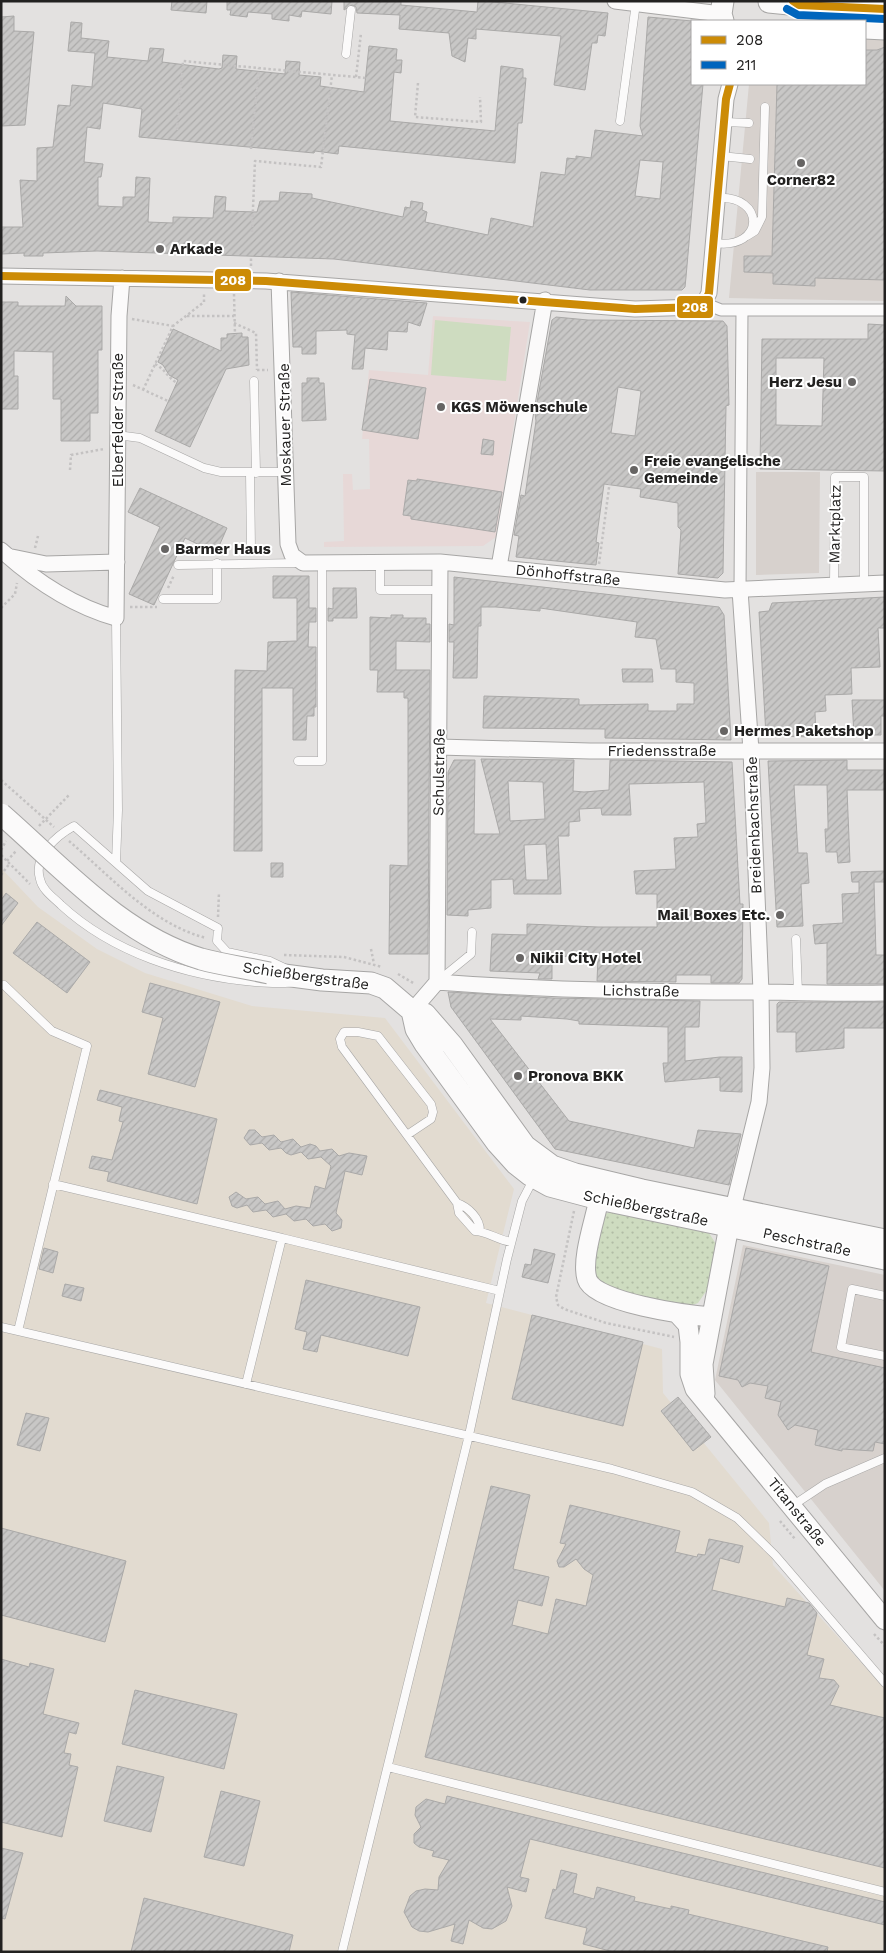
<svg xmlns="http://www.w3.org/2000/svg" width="886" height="1953" font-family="'Work Sans',sans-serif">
	<defs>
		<pattern id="grass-dots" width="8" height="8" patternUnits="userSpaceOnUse" patternTransform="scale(1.25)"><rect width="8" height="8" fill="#cedcc0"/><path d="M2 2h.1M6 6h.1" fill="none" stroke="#b1bca5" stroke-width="1.8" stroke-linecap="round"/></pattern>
		<pattern id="building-hatch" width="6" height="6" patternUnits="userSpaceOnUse" patternTransform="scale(1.25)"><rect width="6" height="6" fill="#c8c7c6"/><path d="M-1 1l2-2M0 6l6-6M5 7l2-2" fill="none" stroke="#acabaa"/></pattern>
	</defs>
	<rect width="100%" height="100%" fill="#e3e1e0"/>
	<path fill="#d7d1cd" d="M 865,33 L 885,34 L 885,301 L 729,298 L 749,84 L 865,84 Z
		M 756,472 L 820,472 L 819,573 L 756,575 Z
		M 743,1245 L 885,1275 L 885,1591 L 715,1380 Z"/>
	<path fill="#e2dbd0" d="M 1,868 L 38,907 L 97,949 L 145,973 L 252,1006 L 385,1018 L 514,1189 L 486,1303 L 662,1349 L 663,1393 L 769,1523 L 773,1565 L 885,1689 L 885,1952 L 1,1952 Z"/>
	<path fill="#e7d8d7" d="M 433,316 L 530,322 L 496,537 L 483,546 L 324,547 L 324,542 L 344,541 L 343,474 L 352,474 L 353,490 L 370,489 L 369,439 L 362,439 L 369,370 L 428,375 Z"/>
	<path fill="url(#grass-dots)" d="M 612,1211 L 709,1233 L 716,1244 L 707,1290 L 698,1303 L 690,1306 C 665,1301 597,1298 591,1267 C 590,1256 602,1226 605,1214 Z"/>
	<path fill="#cedcc0" d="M 435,320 L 511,327 L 506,381 L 431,375 Z"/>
	<path fill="url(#building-hatch)" stroke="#aaa9a8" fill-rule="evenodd" d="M 172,1 L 207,1 L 206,13 L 171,10 Z
		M 227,1 L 332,1 L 331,14 L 302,11 L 301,17 L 289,15 L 289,21 L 272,19 L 272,14 L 248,12 L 247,17 L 230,15 L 231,10 L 227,10 Z
		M 344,1 L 401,1 L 401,5 L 477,12 L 478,1 L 484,1 L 608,13 L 605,36 L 598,35 L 597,43 L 592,43 L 585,90 L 554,85 L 561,36 L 476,29 L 476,39 L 468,38 L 465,62 L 452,56 L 449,33 L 399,29 L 400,15 L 357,13 L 356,7 L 352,5 L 344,10 Z
		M 14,16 L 14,31 L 34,32 L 25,125 L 1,126 L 1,17 Z
		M 648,17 L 692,21 L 692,84 L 703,84 L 686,277 L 685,287 L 682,290 L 590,290 L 334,259 L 97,251 L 43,253 L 43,256 L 24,256 L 24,253 L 1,254 L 1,227 L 23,227 L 20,180 L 37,181 L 37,148 L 53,147 L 58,105 L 70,106 L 72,85 L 92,87 L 95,53 L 68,51 L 71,22 L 82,23 L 81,38 L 109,41 L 107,57 L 148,61 L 150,48 L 164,49 L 162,62 L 219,69 L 222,68 L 223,55 L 237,56 L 236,69 L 285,74 L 286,61 L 300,62 L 299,75 L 321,77 L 320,86 L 364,92 L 369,46 L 397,49 L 396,60 L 402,60 L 401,73 L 394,72 L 390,121 L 495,131 L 501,66 L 523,69 L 523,78 L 526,78 L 522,123 L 518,123 L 515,163 L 339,146 L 338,154 L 315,151 L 314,153 L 139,137 L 142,109 L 103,103 L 100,129 L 87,127 L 84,162 L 103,164 L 101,177 L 98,177 L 98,206 L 123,207 L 123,197 L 135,197 L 136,177 L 150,178 L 148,222 L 173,223 L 173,217 L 213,218 L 215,196 L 226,197 L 225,211 L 257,212 L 260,201 L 279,201 L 280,192 L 312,194 L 312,198 L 403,217 L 405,207 L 410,208 L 411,201 L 423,203 L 422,210 L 427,212 L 425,222 L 488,235 L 491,218 L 533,227 L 541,172 L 565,175 L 567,158 L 576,159 L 576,156 L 591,158 L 595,130 L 643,136 L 640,126 ZM 640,160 L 663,162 L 660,199 L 635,196 Z
		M 885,47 L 885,280 L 815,278 L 815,286 L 773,284 L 773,273 L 744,272 L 744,256 L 772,256 L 777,84 L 865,84 L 865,50 L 877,50 Z
		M 291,292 L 427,303 L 420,326 L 408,322 L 407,332 L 388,331 L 387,350 L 365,348 L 363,369 L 352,369 L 355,335 L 347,334 L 347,330 L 316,331 L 316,354 L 302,354 L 302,347 L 293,347 Z
		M 66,296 L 76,306 L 102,306 L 102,350 L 98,350 L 98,413 L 90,413 L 90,441 L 61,441 L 61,399 L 53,399 L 53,352 L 14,351 L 14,376 L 18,376 L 18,409 L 1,409 L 1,302 L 18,302 L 18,306 L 65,306 Z
		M 556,317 L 588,320 L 723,321 L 727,326 L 729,405 L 726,406 L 723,573 L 718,578 L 678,574 L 681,530 L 678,527 L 678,503 L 640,497 L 641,489 L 604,484 L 596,542 L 599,543 L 596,565 L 516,557 L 519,536 L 514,535 L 521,495 L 525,496 L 536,421 L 535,413 L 552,320 ZM 618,387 L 641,391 L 635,436 L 611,433 Z
		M 868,324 L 885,325 L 885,471 L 760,469 L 762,339 L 868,339 ZM 776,358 L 824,358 L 822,426 L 776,425 Z
		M 173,329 L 221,351 L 221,338 L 227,338 L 227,334 L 242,333 L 242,337 L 248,337 L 249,365 L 226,369 L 190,447 L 155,431 L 178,380 L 169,375 L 163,365 L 158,362 Z
		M 307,378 L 319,378 L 319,383 L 324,383 L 326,420 L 302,421 L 302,383 L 307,383 Z
		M 370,379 L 426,388 L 418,439 L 362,430 Z
		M 483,439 L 494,441 L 493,455 L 481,454 Z
		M 417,479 L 502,492 L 495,532 L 411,519 L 411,516 L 403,515 L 408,480 L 417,481 Z
		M 140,488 L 227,528 L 216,553 L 185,538 L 154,605 L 129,594 L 160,527 L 128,512 Z
		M 273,576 L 309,576 L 309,608 L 316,608 L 316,622 L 309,622 L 308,647 L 316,647 L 316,707 L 314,707 L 314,716 L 307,716 L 306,740 L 293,740 L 293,688 L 262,688 L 262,851 L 234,851 L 235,670 L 267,671 L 268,642 L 297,641 L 297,598 L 273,598 Z
		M 454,577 L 719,607 L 724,615 L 731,740 L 605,738 L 605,729 L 483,728 L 484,696 L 579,699 L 579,705 L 648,704 L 648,711 L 677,711 L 677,704 L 694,704 L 694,683 L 676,682 L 676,669 L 661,669 L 656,639 L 635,637 L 637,622 L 540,608 L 540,611 L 496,607 L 481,607 L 481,626 L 478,626 L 477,678 L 453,678 L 454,642 L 449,642 L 449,624 L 454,625 Z
		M 333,588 L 356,588 L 357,618 L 333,618 L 333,621 L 328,621 L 328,608 L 333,609 Z
		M 885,597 L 885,628 L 878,628 L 880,667 L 851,668 L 852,694 L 825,695 L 826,711 L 815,712 L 816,737 L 766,736 L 759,612 L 769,611 L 772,603 Z
		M 391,615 L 403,615 L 403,618 L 426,618 L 426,624 L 430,624 L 430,642 L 396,641 L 396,670 L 430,670 L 428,954 L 389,954 L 390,865 L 408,866 L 408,698 L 404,698 L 404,692 L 377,692 L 378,670 L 370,670 L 370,617 L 391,618 Z
		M 622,669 L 652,669 L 653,682 L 623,682 Z
		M 852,700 L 885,700 L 885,716 L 881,716 L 881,735 L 854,735 Z
		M 481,759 L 574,760 L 573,791 L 584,792 L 609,790 L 610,760 L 732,762 L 740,904 L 743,904 L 742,979 L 739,983 L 711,983 L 711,975 L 676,975 L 676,982 L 597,981 L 598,958 L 558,956 L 558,962 L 552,962 L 552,979 L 538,979 L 540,973 L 490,971 L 492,934 L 527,935 L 527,924 L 598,927 L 657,927 L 657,894 L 636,894 L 634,871 L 676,869 L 674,838 L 698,837 L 697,824 L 706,823 L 704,782 L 629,784 L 631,815 L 602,815 L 601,808 L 579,809 L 580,821 L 569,822 L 569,836 L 558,836 L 561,894 L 514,894 L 513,879 L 491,880 L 491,908 L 468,910 L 468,916 L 447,915 L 448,772 L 454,760 L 475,760 L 474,834 L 500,834 ZM 508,781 L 543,782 L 545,819 L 510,821 ZM 546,844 L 548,880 L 526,880 L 524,845 Z
		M 847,760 L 847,770 L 885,770 L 885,790 L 847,790 L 850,862 L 838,863 L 837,852 L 826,852 L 825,829 L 828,829 L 828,822 L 827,785 L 794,785 L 798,853 L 807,853 L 809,883 L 801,884 L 803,926 L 777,927 L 768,761 Z
		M 271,863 L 283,863 L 283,877 L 271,877 Z
		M 885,871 L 885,882 L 874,882 L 876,955 L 885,955 L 885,984 L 827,984 L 827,943 L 815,944 L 813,925 L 843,923 L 842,894 L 859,893 L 859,882 L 852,882 L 851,872 Z
		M 6,893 L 18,903 L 1,926 L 1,900 Z
		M 37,922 L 90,962 L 67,993 L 13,953 Z
		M 150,983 L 220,1002 L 195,1087 L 148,1074 L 163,1018 L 142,1012 Z
		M 448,992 L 553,998 L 700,1001 L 699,1027 L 685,1027 L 685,1061 L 720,1057 L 742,1057 L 742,1092 L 720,1091 L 720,1077 L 665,1082 L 663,1063 L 668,1063 L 668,1027 L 579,1024 L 579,1021 L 567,1019 L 521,1016 L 521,1020 L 490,1019 L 569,1121 L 694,1148 L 698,1130 L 741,1134 L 729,1185 L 555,1149 L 451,1007 Z
		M 779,1002 L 885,1002 L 885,1028 L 844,1028 L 844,1048 L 796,1052 L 796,1032 L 777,1032 L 777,1004 Z
		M 100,1090 L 217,1119 L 197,1204 L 107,1181 L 109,1172 L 89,1168 L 92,1156 L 112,1160 L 123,1122 L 119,1121 L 122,1107 L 97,1100 Z
		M 249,1130 L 255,1130 L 262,1137 L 274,1135 L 281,1142 L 293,1139 L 301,1147 L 310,1144 L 316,1146 L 320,1151 L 332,1149 L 339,1156 L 349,1153 L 367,1156 L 362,1175 L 345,1171 L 336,1213 L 342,1220 L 341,1228 L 332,1231 L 325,1224 L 313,1226 L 306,1219 L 294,1221 L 286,1214 L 273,1217 L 266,1210 L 253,1212 L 247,1205 L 237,1208 L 232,1206 L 229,1197 L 236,1192 L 246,1199 L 258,1197 L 265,1204 L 278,1201 L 285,1209 L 296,1206 L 310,1208 L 315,1186 L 325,1189 L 331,1166 L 321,1157 L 308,1159 L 301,1152 L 291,1155 L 286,1153 L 281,1148 L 269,1150 L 262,1143 L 250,1145 L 244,1138 Z
		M 44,1248 L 58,1252 L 53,1273 L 39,1269 Z
		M 746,1248 L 829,1266 L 811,1352 L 885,1368 L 885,1444 L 875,1442 L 873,1451 L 842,1449 L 842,1451 L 815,1445 L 818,1430 L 795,1425 L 788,1430 L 778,1415 L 781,1402 L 765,1398 L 768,1386 L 750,1383 L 742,1387 L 738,1380 L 719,1376 Z
		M 534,1249 L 555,1254 L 548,1283 L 522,1277 L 525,1264 L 531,1265 Z
		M 306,1280 L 420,1307 L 408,1356 L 321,1335 L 317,1352 L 303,1349 L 307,1332 L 295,1329 Z
		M 65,1284 L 84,1288 L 81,1301 L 62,1296 Z
		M 532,1315 L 643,1342 L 623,1426 L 512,1399 Z
		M 678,1397 L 711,1437 L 693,1451 L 661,1411 Z
		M 26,1413 L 49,1418 L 40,1451 L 17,1445 Z
		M 491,1486 L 530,1495 L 513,1569 L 549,1577 L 542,1606 L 518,1600 L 512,1625 L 548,1634 L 556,1599 L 586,1606 L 593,1575 L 584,1569 L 576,1559 L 564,1567 L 559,1567 L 557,1561 L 566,1544 L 560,1543 L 570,1505 L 680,1531 L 675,1552 L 697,1557 L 698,1554 L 705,1555 L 709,1539 L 743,1546 L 739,1563 L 720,1558 L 712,1590 L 785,1607 L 787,1598 L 809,1603 L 817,1613 L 807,1655 L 824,1659 L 819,1678 L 834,1680 L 839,1686 L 830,1705 L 885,1718 L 885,1868 L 425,1757 Z
		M 1,1528 L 126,1561 L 105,1642 L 1,1615 Z
		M 1,1659 L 29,1667 L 30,1663 L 54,1669 L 43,1714 L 79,1723 L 76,1734 L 69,1732 L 64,1753 L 71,1754 L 69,1765 L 78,1767 L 62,1837 L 1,1822 Z
		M 135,1690 L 237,1714 L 224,1769 L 122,1744 Z
		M 117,1766 L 164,1777 L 151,1832 L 104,1821 Z
		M 221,1791 L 260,1801 L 244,1866 L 204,1857 Z
		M 447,1796 L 885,1902 L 885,1925 L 530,1839 L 520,1877 L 529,1879 L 526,1892 L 507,1887 L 512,1906 L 506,1921 L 492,1929 L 483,1928 L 469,1920 L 463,1944 L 451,1941 L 455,1924 L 428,1932 L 419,1931 L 412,1927 L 404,1912 L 410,1896 L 416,1891 L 425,1889 L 438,1890 L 439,1877 L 449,1860 L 432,1856 L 434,1851 L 419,1847 L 414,1843 L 414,1834 L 421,1827 L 415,1815 L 416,1807 L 426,1799 L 445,1804 Z
		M 1,1848 L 23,1853 L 5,1919 L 1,1918 Z
		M 561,1870 L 577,1874 L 573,1893 L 594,1899 L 597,1887 L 635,1897 L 634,1901 L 671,1909 L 671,1906 L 689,1910 L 688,1914 L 828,1947 L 827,1952 L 614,1952 L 583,1944 L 587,1928 L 545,1918 L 553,1889 L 556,1890 Z
		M 144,1898 L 293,1935 L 289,1952 L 131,1952 Z"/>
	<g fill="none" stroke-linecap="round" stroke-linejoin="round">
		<defs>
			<path id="service" d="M 346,54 L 351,10
				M 620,121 L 636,3
				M 724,122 L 749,123
				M 721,156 L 750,159
				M 747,236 L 755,231 L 762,217 L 765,107
				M 715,243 C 765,250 766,195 717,198
				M 254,381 L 256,473
				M 117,435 L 140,438 L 204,468 L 221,472 L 286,472
				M 250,473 L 251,549
				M 380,562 L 380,590 L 432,590
				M 178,565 L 298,563
				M 834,585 L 835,477 L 864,477 L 864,584
				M 163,599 L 217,599 L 217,563
				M 116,618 L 118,810 L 116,862
				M 298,761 L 322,761 L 322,563
				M 74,826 L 148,891 L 218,928 L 217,941 L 227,952 L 270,961 L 308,979 C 290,985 274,983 255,982 C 186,976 113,953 61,905 C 54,898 42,890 40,879 C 33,856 56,836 74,826 Z
				M 796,939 L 798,993
				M 438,981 L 471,954 L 472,932
				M 4,985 L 52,1031 L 87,1046 L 18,1331
				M 407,1135 L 431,1119 L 433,1112 L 431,1104 L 378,1036 L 358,1032 L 344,1032 L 340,1039 L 342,1047 L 457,1203 L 459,1213 L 475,1231 C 486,1231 498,1240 511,1242
				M 53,1184 L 282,1238 L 246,1384
				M 457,1203 C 468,1207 480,1218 480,1231
				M 282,1238 L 500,1291
				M 885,1296 L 852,1289 L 841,1347 L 885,1356
				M 1,1327 L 612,1469 L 692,1492 L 737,1518 L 775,1555 L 885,1683
				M 792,1506 L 825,1484 L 885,1458
				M 388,1767 L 885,1892
				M 342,1952 L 469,1435 L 507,1259 L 522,1201 L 534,1178"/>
			<path id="pedestrian" d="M 704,303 L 721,310 L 742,310 L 740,590
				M 742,310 L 885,310"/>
			<path id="minor" d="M 615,1 L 721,14
				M 1,276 L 266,281 L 635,309 L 698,307 L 704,303 L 709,293 L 726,99 L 730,84
				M 279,281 L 288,544 L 292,555 L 303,563 L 440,562 L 725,590 L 885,583
				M 1,550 C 34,580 73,606 116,618 L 119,316 L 122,278
				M 12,557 L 46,564 L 117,562
				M 499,567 L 545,300
				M 439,747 L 590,751 L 885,751
				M 437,982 C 541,990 644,992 748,992 C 794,992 839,994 885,993
				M 437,982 L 440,562
				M 412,1011 L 437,982
				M 731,1216 L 759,1102 L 762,1068 L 761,992 L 751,751 L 740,590"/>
			<path id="tertiary" d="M 599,1199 C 595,1220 581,1259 587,1279 C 594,1303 688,1315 712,1317
				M 678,1314 L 688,1325 L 690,1342 L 690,1374 L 695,1389 L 885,1620
				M 705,1394 L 703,1364 L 729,1226"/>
			<path id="secondary" d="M 723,1 L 721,14 L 723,21
				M 769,2 L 799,5 L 885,9
				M 865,28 L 885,29
				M 269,973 L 322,980 L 371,983 L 385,988 L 412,1011 L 425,1014 L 452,1045 L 525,1146 L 552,1166 L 575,1174 L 642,1190 L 885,1240
				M 412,1011 L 416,1029 L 425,1044 L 497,1143 L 516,1164 L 530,1175 L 550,1186 L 599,1199 L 885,1259"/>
		</defs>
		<use href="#service" stroke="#a7a6a5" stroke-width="9"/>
		<use href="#pedestrian" stroke="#a7a6a5" stroke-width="13"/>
		<use href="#minor" stroke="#a7a6a5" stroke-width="17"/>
		<use href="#tertiary" stroke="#a7a6a5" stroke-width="21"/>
		<use href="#secondary" stroke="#a7a6a5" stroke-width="23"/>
		<path stroke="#c4c2c2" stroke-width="2.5" stroke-dasharray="2.5 2.5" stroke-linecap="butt" d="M 356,77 L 361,33
			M 418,83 L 415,117 L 481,122 L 480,97
			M 177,130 L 183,61 L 366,78
			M 251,149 L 259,68
			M 252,232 L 255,161 L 321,167 L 332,75
			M 251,266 L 251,256
			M 234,294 L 235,335
			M 187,316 L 234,316
			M 132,319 L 173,326
			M 234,323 L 256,333 L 257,370
			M 155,364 C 165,369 167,377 177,383
			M 257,370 L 268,370
			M 133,385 L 168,401
			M 143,390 L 173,326 L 204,302 L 204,293
			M 70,470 L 71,455 L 104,449
			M 35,548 L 38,536
			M 599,564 L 610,480 L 616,481
			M 168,588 L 174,575
			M 130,607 L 157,607
			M 1,608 L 15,594 L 17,583
			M 1,780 L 54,827
			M 39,826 L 69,795
			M 69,841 C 110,876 152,924 206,938
			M 1,850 L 6,841
			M 1,855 L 30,884
			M 7,861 L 16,851
			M 1,875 L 10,863
			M 218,917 L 219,892
			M 371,949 L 374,964
			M 284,955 L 344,957 L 382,967
			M 398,974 L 415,984
			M 574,1211 L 556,1297 L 558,1305 L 564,1309 L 606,1323 L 674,1337
			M 780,1521 L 795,1539
			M 874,1634 L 885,1646"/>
		<use href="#service" stroke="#fbfafa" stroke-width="8"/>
		<use href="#pedestrian" stroke="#fbfafa" stroke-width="11"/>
		<use href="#minor" stroke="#fbfafa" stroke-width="15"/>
		<use href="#tertiary" stroke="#fbfafa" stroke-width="19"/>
		<use href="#secondary" stroke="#fbfafa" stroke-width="21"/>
		<defs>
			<path id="secondary-bridge" d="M 1,814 C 62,867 121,935 201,959 C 223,965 247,968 269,973"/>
		</defs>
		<use href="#secondary-bridge" stroke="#a7a6a5" stroke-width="23" stroke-linecap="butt"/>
		<use href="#secondary-bridge" stroke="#fbfafa" stroke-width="21"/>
		<defs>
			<path id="bus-1" d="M 793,1 L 799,5 L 885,9
				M 1,276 L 266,281 L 635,309 L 698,307 L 704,303 L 709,293 L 726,99 L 730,84"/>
			<path id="bus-2" d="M 787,9 L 798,15 L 885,19"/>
		</defs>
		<use href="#bus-1" stroke="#fff" stroke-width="11"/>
		<use href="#bus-2" stroke="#fff" stroke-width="11"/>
		<use href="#bus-1" stroke="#cc8b06" stroke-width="8"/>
		<use href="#bus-2" stroke="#0065bd" stroke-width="8"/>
	</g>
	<g fill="#666463" stroke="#fff" stroke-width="2">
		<circle cx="801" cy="163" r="5"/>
		<circle cx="160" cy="249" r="5"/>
		<circle cx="852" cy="382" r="5"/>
		<circle cx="441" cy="407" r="5"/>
		<circle cx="634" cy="470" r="5"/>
		<circle cx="165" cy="549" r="5"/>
		<circle cx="724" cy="731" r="5"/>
		<circle cx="780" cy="915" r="5"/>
		<circle cx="520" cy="958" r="5"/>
		<circle cx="518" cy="1076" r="5"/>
	</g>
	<circle fill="#222120" stroke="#fff" stroke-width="2" cx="523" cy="300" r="4.5"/>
	<g text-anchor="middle" stroke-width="4" stroke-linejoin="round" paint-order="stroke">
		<g font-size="15" font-weight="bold" fill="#222120" stroke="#fff" text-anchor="start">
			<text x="801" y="185" text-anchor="middle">Corner82</text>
			<text x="170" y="254">Arkade</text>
			<text x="842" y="387" text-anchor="end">Herz Jesu</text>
			<text x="451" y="412">KGS Möwenschule</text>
			<text x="644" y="466">Freie evangelische<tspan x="644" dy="17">Gemeinde</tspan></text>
			<text x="175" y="554">Barmer Haus</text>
			<text x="734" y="736">Hermes Paketshop</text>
			<text x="770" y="920" text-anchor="end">Mail Boxes Etc.</text>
			<text x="530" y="963">Nikii City Hotel</text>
			<text x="528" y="1081">Pronova BKK</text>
		</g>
		<g font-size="15" fill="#222120" stroke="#fff">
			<text transform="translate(118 420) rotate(-90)" y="5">Elberfelder Straße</text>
			<text transform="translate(285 425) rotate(-91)" y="5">Moskauer Straße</text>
			<text transform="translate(835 524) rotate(-89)" y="5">Marktplatz</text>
			<text transform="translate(568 575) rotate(6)" y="5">Dönhoffstraße</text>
			<text x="662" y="756">Friedensstraße</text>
			<text transform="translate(439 772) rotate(-89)" y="5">Schulstraße</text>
			<text transform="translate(754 825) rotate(-92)" y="5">Breidenbachstraße</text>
			<text transform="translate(306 976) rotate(8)" y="5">Schießbergstraße</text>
			<text transform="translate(641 991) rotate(1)" y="5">Lichstraße</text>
			<text transform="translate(646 1208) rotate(12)" y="5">Schießbergstraße</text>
			<text transform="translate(807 1242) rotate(12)" y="5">Peschstraße</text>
			<text transform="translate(797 1512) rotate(51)" y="5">Titanstraße</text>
		</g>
	</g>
	<g stroke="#fff" stroke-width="2">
		<rect x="214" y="268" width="38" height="24" rx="5" fill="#cc8b06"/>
		<rect x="676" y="295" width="38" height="24" rx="5" fill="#cc8b06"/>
	</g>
	<g font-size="14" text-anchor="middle" font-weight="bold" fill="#fff">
		<text x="233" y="285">208</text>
		<text x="695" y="312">208</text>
	</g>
	<rect width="886" height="1953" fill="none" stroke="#222120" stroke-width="5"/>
	<rect x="691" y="20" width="175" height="65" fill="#ffffff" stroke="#a7a6a6"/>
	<rect x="701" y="36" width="25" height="8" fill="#cc8b06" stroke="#a7a6a6"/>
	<text x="736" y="45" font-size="15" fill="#222120">208</text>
	<rect x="701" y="61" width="25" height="8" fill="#0065bd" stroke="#a7a6a6"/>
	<text x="736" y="70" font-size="15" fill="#222120">211</text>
</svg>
